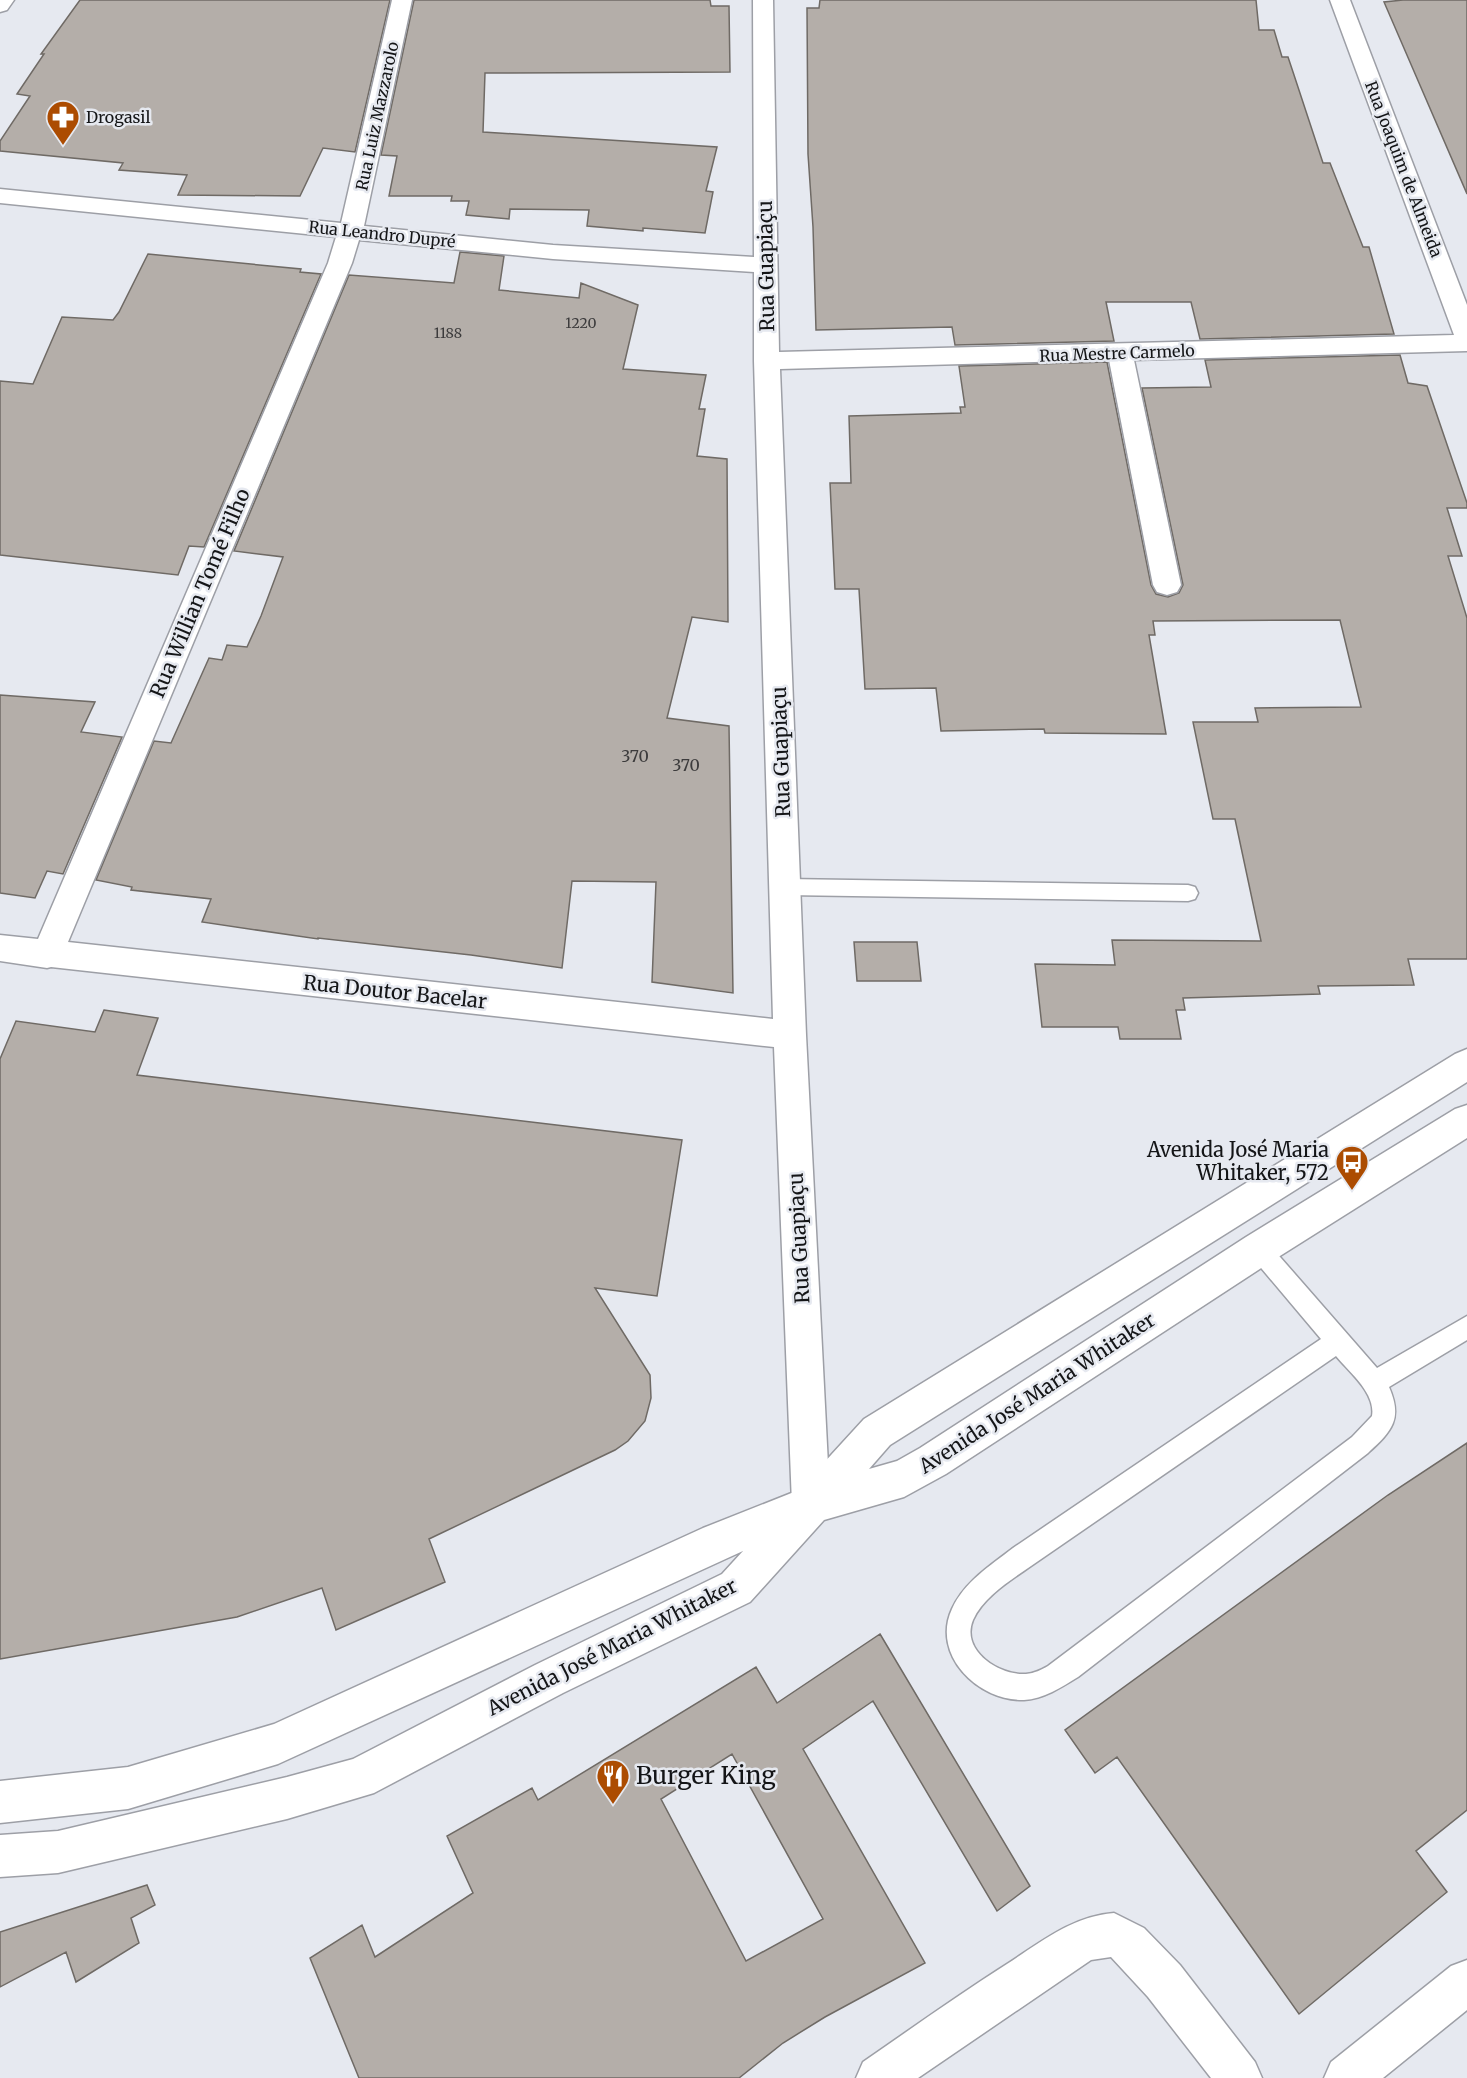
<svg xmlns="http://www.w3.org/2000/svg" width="1467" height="2078" font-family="Merriweather,serif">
	<rect width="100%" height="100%" fill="#e6e9f0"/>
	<path fill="#b4aea9" stroke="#6f6a65" stroke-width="1.5" fill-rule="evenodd" d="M 80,0 L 390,0 L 355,152 L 323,148 L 300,196 L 178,195 L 187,175 L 119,170 L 123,163 L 0,151 L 0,141 L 30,96 L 17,94 L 44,54 L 41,54 Z
		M 414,0 L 710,0 L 711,6 L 729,6 L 730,72 L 485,73 L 483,132 L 717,147 L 706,191 L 713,192 L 705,233 L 643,228 L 643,231 L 587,226 L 589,210 L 510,209 L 509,219 L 466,215 L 469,201 L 451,201 L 452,196 L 389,196 L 397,156 L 381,155 Z
		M 820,0 L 1256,0 L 1259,30 L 1274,30 L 1282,57 L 1288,57 L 1294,75 L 1323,163 L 1330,163 L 1363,247 L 1369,247 L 1394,334 L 1200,339 L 1191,302 L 1106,302 L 1114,341 L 955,345 L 952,327 L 816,330 L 813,227 L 808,154 L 807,8 L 819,8 Z
		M 1403,0 L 1467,0 L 1467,194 L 1384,2 Z
		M 460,252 L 504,256 L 499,290 L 579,298 L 581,283 L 638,305 L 623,369 L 706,375 L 699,409 L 705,409 L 697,456 L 727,459 L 728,622 L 692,617 L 667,718 L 729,726 L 733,993 L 652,982 L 656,882 L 572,881 L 562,968 L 471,955 L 318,938 L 318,939 L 202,922 L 211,899 L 131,890 L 132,887 L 96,880 L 154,741 L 171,743 L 209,658 L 222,660 L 227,645 L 247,647 L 261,616 L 283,557 L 234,551 L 349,275 L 454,283 Z
		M 148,254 L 301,269 L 300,272 L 321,274 L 204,547 L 189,546 L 178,575 L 0,555 L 0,381 L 33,384 L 62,317 L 113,320 L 119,312 Z
		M 1400,355 L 1408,383 L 1427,386 L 1467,503 L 1467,508 L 1447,508 L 1462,556 L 1448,556 L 1467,618 L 1467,959 L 1408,959 L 1414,985 L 1318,986 L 1320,994 L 1183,998 L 1185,1010 L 1176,1010 L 1181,1039 L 1120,1039 L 1118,1027 L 1042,1027 L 1035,964 L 1115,965 L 1112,940 L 1261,941 L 1235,819 L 1213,819 L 1193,722 L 1258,722 L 1255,708 L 1361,707 L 1340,620 L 1153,621 L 1155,635 L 1149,635 L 1166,734 L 1045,733 L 1044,729 L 941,731 L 936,688 L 865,689 L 859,589 L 835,589 L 830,483 L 851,483 L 849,416 L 961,413 L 960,407 L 965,407 L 959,366 L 1107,362 L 1151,585 L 1156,594 L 1168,597 L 1179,593 L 1183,585 L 1142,388 L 1211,387 L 1205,360 Z
		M 0,695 L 95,702 L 81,732 L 122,737 L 63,874 L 47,871 L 35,898 L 0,893 Z
		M 854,942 L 917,942 L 921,981 L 857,981 Z
		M 104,1010 L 158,1018 L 137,1075 L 682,1140 L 657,1296 L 595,1288 L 650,1375 L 651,1398 L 645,1421 L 628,1441 L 615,1450 L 429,1539 L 445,1582 L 336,1630 L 322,1588 L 237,1617 L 0,1659 L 0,1059 L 16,1021 L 95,1032 Z
		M 1467,1443 L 1467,1810 L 1416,1851 L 1447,1892 L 1299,2014 L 1117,1757 L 1095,1773 L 1065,1730 L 1388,1495 Z
		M 880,1634 L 1030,1886 L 997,1911 L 873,1701 L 803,1749 L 925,1963 L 825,2017 L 783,2043 L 739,2078 L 359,2078 L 310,1958 L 362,1925 L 375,1957 L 473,1893 L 447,1836 L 532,1788 L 538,1800 L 756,1667 L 777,1703 ZM 732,1754 L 823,1919 L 746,1961 L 661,1799 Z
		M 147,1885 L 155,1905 L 131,1918 L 139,1943 L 76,1982 L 66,1952 L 0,1987 L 0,1932 Z"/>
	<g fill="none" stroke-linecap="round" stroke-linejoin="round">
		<defs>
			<path id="service" d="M 786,879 L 1188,885 L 1195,887 L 1198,893 L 1195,899 L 1188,901 L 786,895 L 779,893 L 776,887 L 779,881 Z
				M 1259,1239 L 1267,1242 L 1377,1368 L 1467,1316 L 1467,1340 L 1389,1387 C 1403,1419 1392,1431 1368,1453 L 1078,1677 C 1062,1687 1043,1699 1024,1700 C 977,1701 931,1654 952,1609 C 964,1582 990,1566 1013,1548 L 1321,1339 L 1251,1256 L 1248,1249 L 1251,1242 ZM 1336,1356 C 1349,1372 1376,1393 1372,1416 L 1352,1437 L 1048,1666 C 1041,1670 1035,1673 1026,1674 C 1000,1676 960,1651 973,1620 C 983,1597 1011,1580 1031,1566 Z"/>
			<path id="minor" d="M 392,0 L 412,0 L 364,226 L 553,245 L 754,257 L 753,0 L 773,0 L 779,352 L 1454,335 L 1330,0 L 1350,0 L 1467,305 L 1467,351 L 1134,360 L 1181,585 L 1177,592 L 1167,595 L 1157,592 L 1153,585 L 1109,360 L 780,369 L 806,1035 L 830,1504 L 825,1518 L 811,1523 L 797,1518 L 792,1504 L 774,1047 L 51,967 L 47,968 L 0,961 L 0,935 L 38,939 L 328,263 L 336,237 L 0,203 L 0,189 L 341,223 ZM 359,240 L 553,259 L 754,272 L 754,361 L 773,1019 L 68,942 L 352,263 Z
				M 1114,1913 L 1144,1928 L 1180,1965 L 1255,2062 L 1262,2078 L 1211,2078 L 1148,1997 L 1111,1957 L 1091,1960 L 918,2078 L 856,2078 L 863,2062 C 911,2029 958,1995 1007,1964 C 1041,1942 1073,1916 1114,1913 Z
				M 1467,1960 L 1467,2010 L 1383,2078 L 1324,2078 L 1331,2062 L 1451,1966 Z"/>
			<path id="tertiary" d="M 0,0 L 14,0 L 7,10 L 0,12 Z
				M 1467,1049 L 1467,1082 L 890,1445 L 869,1469 L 897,1461 L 920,1448 L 1246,1237 L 1455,1109 L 1467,1105 L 1467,1138 L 1272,1261 L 946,1474 L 904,1497 L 824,1520 L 750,1602 L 563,1693 L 374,1793 L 287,1819 L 58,1873 L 0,1877 L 0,1835 L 58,1831 L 287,1777 L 353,1759 L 535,1665 L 722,1574 L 743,1551 L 278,1764 L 128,1809 L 0,1823 L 0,1781 L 128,1767 L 274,1724 L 703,1528 L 799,1490 L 864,1419 L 1455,1054 Z"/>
		</defs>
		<use href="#service" stroke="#9d9fa6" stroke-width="3"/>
		<use href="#minor" stroke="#9d9fa6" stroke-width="3"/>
		<use href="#tertiary" stroke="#9d9fa6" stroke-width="3"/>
		<use href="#service" fill="#fff" fill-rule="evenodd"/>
		<use href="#minor" fill="#fff" fill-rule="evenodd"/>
		<use href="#tertiary" fill="#fff" fill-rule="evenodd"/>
	</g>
	<defs>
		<symbol id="pharmacy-pin" viewBox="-11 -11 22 30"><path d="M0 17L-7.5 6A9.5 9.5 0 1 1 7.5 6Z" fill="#ac4c01" stroke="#e6e9f0"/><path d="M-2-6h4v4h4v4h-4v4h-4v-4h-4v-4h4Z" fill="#fff"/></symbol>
		<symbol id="bus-pin" viewBox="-11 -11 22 30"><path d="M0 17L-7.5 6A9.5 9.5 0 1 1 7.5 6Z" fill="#ac4c01" stroke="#e6e9f0"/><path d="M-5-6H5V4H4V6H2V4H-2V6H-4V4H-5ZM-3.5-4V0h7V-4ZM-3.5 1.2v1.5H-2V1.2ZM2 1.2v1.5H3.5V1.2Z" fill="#fff"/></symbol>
		<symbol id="restaurant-pin" viewBox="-11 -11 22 30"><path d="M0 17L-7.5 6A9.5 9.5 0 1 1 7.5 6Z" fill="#ac4c01" stroke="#e6e9f0"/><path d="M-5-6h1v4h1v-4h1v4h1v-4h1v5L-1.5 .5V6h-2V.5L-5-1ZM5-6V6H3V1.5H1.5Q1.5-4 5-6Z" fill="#fff"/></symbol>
	</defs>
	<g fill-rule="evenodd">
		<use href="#pharmacy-pin" x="44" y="98" width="38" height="52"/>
		<use href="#bus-pin" x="1333" y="1143" width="38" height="52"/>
		<use href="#restaurant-pin" x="594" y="1757" width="38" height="52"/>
	</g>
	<g text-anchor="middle" stroke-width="5" stroke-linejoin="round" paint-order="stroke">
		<g font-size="14" fill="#3c3b3c">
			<text x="581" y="328">1220</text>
			<text x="448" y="338">1188</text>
		</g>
		<g font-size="16" fill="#141517" stroke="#e6e9f0">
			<text transform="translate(377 116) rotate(-78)" y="6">Rua Luiz Mazzarolo</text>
			<text transform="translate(1404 169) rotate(69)" y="6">Rua Joaquim de Almeida</text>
			<text transform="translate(382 234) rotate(6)" y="6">Rua Leandro Dupré</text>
			<text transform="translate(1117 353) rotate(-2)" y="6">Rua Mestre Carmelo</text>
		</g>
		<g font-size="16" fill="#141517" stroke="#e6e9f0" text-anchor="start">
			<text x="86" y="123">Drogasil</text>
		</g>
		<g font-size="16" fill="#3c3b3c">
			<text x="635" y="762">370</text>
			<text x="686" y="771">370</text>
		</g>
		<g font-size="20" fill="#141517" stroke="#e6e9f0">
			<text transform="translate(766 266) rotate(-91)" y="7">Rua Guapiaçu</text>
			<text transform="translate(200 593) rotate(-67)" y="7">Rua Willian Tomé Filho</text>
			<text transform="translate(781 752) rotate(-92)" y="7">Rua Guapiaçu</text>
			<text transform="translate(395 992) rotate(6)" y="7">Rua Doutor Bacelar</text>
			<text transform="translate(799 1238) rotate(-93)" y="7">Rua Guapiaçu</text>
			<text transform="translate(1037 1393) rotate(-33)" y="7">Avenida José Maria Whitaker</text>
			<text transform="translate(612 1647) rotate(-27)" y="7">Avenida José Maria Whitaker</text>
		</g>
		<g font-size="20" fill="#141517" stroke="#e6e9f0" text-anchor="end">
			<text x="1329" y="1157">Avenida José Maria<tspan x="1329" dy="23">Whitaker, 572</tspan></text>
		</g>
		<g font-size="24" fill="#141517" stroke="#e6e9f0" text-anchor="start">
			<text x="636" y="1784">Burger King</text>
		</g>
	</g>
</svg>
